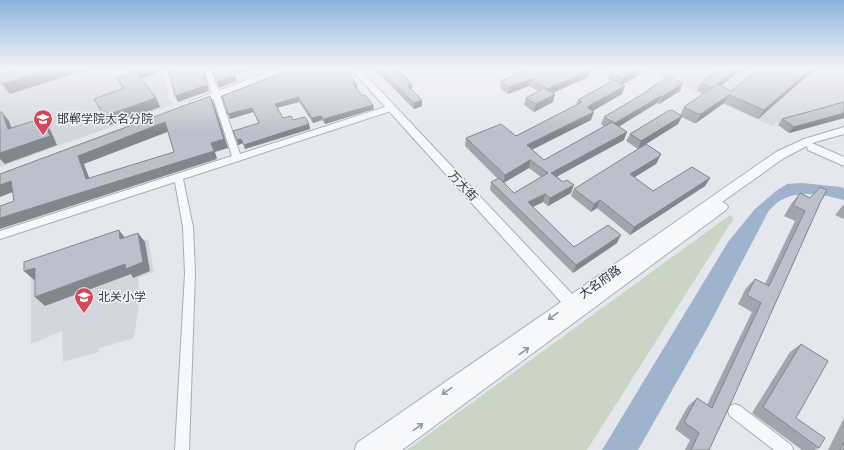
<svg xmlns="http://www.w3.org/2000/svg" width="844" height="450" font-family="Jost,'Noto Sans SC',sans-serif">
	<rect width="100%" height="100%" fill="#e4e7ec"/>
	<path fill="#d2d6de" d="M 0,69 L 163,69 L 169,98 L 174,104 L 0,167 Z
		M 645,69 L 844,69 L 844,104 L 777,123 L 772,126 Z
		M 148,239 L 154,272 L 138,278 L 140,296 L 134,338 L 99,348 L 99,352 L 63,362 L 62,331 L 31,344 L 31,270 L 129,245 Z"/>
	<path fill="#c9d6c5" d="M 646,69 L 679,72 L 707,69 C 689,82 665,77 646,69 Z
		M 730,215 L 734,218 L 587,450 L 407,450 Z"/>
	<path fill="#9fb4cc" d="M 802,183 L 841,187 L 844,189 L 844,200 C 818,193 786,187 768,212 L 708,327 L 638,450 L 602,450 L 728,242 L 755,209 L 776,191 L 787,184 Z"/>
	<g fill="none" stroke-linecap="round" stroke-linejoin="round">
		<defs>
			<path id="minor" d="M 204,69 L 211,69 L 240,154 L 388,106 L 394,106 L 395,108 L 394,110 L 183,179 L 193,227 L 195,273 L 189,450 L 175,450 L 185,273 L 183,227 L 175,182 L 0,239 L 0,231 L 232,156 Z
				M 735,404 L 740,406 L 791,445 L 793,450 L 774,450 L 730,416 L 728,411 L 730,406 Z"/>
			<path id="tertiary" d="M 276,69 L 289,69 L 199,105 L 195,106 L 190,103 L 191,101 Z
				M 351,69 L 360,69 L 572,294 L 776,152 L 804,139 L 844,127 L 844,134 L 812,143 L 844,157 L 844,166 L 808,150 L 807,146 L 784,158 L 722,202 L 726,204 L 728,207 L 726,210 L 402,450 L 355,450 L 357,443 L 561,302 Z"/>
		</defs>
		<use href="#minor" stroke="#a9aeb7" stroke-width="2"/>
		<use href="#tertiary" stroke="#a9aeb7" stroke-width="2"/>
		<use href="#minor" fill="#f7f8fa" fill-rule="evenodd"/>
		<use href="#tertiary" fill="#f7f8fa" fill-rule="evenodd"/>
	</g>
	<path fill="#a1a5ae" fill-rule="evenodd" d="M 130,69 L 156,69 L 158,73 L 141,78 L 156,98 L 160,107 L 110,125 L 123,89 L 117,78 L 133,73 Z
		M 292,69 L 356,83 L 357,88 L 356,88 L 363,96 L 373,105 L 374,109 L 325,124 L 322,120 L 313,123 L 299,102 L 277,108 L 283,118 L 293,120 L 309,124 L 310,129 L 245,149 L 243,143 L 238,145 L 259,123 L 253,112 L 230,119 Z
		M 374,69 L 397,69 L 412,90 L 422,100 L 422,106 L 414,109 Z
		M 527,69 L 588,77 L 553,93 L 553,102 L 534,112 L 524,105 L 526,98 L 538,91 L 529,86 L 508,94 L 500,88 L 501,81 Z
		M 614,69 L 644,69 L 642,73 L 622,85 L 622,94 L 593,111 L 591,120 L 532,150 L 544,160 L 605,127 L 601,124 L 604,117 L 648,91 L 649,89 L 680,91 L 659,104 L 657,103 L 619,126 L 624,140 L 557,176 L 571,193 L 548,206 L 543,202 L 533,207 L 574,247 L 617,243 L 573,273 L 490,190 L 491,182 L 498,179 L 465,146 L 466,138 L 516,136 L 576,105 L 578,100 L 612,81 L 607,79 L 610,72 ZM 529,168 L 541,177 L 514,193 L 504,183 Z
		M 760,69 L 815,69 L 758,119 L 724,103 L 696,123 L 694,123 L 682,117 L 678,124 L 638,149 L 626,141 L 630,134 L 680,115 L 684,107 L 704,94 L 697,91 L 701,83 L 721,86 L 731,91 Z
		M 844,102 L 844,118 L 789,133 L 778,125 L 782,119 Z
		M 661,154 L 656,164 L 634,177 L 653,191 L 710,178 L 705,186 L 630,235 L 597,208 L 591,212 L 571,196 L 574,189 Z
		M 820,187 L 820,203 L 709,450 L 685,450 L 690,440 L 675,429 L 688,406 L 697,398 L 707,405 L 752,312 L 738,304 L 746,288 L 755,279 L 765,284 L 795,221 L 784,216 L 791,204 L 800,193 L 810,198 Z
		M 844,204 L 844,219 L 835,215 Z
		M 801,344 L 796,418 L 819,448 L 814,450 L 802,450 L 752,413 L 790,352 Z
		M 844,418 L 844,450 L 828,450 Z"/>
	<path fill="#83868d" d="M 50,69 L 89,69 L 10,94 L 2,84 Z
		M 142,69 L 156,69 L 158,73 L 137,80 L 134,72 Z
		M 203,69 L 209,91 L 178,102 L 175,96 Z
		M 232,69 L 248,69 L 249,70 L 234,74 Z
		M 639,69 L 644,69 L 642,73 L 620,86 L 623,78 Z
		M 737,69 L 743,69 L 715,90 L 712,88 Z
		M 811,69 L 815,69 L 758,119 L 764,110 Z
		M 590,70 L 588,77 L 546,96 L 547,89 Z
		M 235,75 L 237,81 L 219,88 L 217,82 Z
		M 531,79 L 529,86 L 508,94 L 509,87 Z
		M 356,83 L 357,88 L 353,89 L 353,84 Z
		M 683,83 L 680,91 L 659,104 L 662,97 Z
		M 412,84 L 412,91 L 408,86 Z
		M 625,86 L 622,94 L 585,115 L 587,107 Z
		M 555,94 L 553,102 L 534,112 L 536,104 Z
		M 729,95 L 724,103 L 696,123 L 701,114 Z
		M 210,96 L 214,104 L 228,148 L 215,152 L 217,159 L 0,229 L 0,218 L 211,143 Z
		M 661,96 L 657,103 L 612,131 L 615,123 Z
		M 298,97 L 299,102 L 276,108 L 275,104 Z
		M 156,98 L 160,107 L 110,125 L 104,116 Z
		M 422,100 L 422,106 L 414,109 L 414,103 Z
		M 373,105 L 374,109 L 325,124 L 324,119 Z
		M 252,108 L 253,112 L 230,119 L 228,114 Z
		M 2,112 L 9,121 L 15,138 L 8,129 Z
		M 594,112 L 591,120 L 525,153 L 527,145 Z
		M 844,113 L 844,118 L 789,133 L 794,127 Z
		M 321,116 L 322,120 L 313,123 L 312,118 Z
		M 682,116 L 678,124 L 638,149 L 641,141 Z
		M 43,118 L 49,127 L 57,145 L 5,164 L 0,159 L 0,153 Z
		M 165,122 L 170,131 L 84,164 L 93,188 L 86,179 L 78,156 Z
		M 309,124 L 310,129 L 245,149 L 244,145 Z
		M 627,132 L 624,140 L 549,181 L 551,173 Z
		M 241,139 L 243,143 L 238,145 L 237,140 Z
		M 661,154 L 656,164 L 627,182 L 630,174 Z
		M 530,160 L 529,168 L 503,183 L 505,175 Z
		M 710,178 L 705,186 L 630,235 L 634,227 Z
		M 11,181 L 18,190 L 0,197 L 0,185 Z
		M 574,185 L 571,193 L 548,206 L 550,198 Z
		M 545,194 L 543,202 L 526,210 L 528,202 Z
		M 600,200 L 597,208 L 591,212 L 594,204 Z
		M 119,230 L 126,239 L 120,239 Z
		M 138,233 L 145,242 L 150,271 L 133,278 L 131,274 L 45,306 L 35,297 Z
		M 621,235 L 617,243 L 573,273 L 576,265 Z
		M 35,268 L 45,277 L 34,280 L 24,271 Z"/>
	<path fill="#bbc0ca" stroke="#83868d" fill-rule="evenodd" d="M 20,69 L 50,69 L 2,84 L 0,77 L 0,75 Z
		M 132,69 L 142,69 L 134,72 Z
		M 168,69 L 203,69 L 207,85 L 175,96 L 170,74 L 169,75 Z
		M 212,69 L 232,69 L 235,75 L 217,82 Z
		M 292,69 L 345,69 L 356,83 L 353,84 L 363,96 L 365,95 L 373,105 L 324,119 L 321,116 L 312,118 L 298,97 L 275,104 L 283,118 L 291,116 L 293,120 L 305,117 L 309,124 L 244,145 L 241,139 L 237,140 L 233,131 L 259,123 L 252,108 L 228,114 L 222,96 Z
		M 380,69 L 397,69 L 412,84 L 408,86 L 422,100 L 414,103 Z
		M 527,69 L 589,69 L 590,70 L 547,89 L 531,79 L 509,87 L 501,81 Z
		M 614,69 L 639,69 L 623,78 L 610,72 Z
		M 721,69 L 737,69 L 712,88 L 701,83 Z
		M 760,69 L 811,69 L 764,110 L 729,95 L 701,114 L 698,114 L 684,107 L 717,84 L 731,91 Z
		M 136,72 L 156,98 L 104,116 L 94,99 L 124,88 L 117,78 Z
		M 667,77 L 670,77 L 683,83 L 662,97 L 661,96 L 615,123 L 604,117 L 651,89 L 649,89 Z
		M 614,80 L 625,86 L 587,107 L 594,112 L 527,145 L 544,160 L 612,122 L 627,132 L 551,173 L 563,182 L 567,180 L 574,185 L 550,198 L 545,194 L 528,202 L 574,247 L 608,225 L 621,235 L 576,265 L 491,182 L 499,178 L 514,193 L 548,173 L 530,160 L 505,175 L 466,138 L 501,124 L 516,136 L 582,102 L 578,100 Z
		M 544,88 L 555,94 L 536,104 L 526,98 Z
		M 210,96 L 224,139 L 211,143 L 214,151 L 0,218 L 0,206 L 14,201 L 11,181 L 0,185 L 0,174 ZM 165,122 L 174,152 L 86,179 L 78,156 Z
		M 844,102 L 844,113 L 794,127 L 782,119 Z
		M 672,110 L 682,116 L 641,141 L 630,134 L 668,111 Z
		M 0,112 L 2,112 L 8,129 L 43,118 L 50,136 L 0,153 Z
		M 646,144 L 661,154 L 659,155 L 660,156 L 630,174 L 653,191 L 692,167 L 710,178 L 634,227 L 600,200 L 594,204 L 574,189 Z
		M 820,187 L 827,190 L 820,203 L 731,403 L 709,450 L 691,450 L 699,433 L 684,422 L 697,398 L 712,408 L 761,303 L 747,295 L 755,279 L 769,286 L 805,211 L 793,205 L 800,193 L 810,198 Z
		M 119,230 L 120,239 L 138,233 L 143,262 L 126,269 L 125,264 L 35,297 L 35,268 L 24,271 L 24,262 Z
		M 801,344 L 828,361 L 796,418 L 825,438 L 819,448 L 763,407 Z
		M 844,441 L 844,450 L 840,450 Z"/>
	<defs><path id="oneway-shaft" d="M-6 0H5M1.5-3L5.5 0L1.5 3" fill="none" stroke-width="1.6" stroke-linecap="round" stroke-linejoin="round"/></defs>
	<g stroke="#9196a0">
		<use href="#oneway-shaft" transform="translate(553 316) rotate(145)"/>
		<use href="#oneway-shaft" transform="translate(524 351) rotate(-36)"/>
		<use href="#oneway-shaft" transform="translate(447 391) rotate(145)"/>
		<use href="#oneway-shaft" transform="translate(418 427) rotate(-36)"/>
	</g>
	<linearGradient id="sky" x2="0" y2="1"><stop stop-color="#8bb4dd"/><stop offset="0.52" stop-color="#f3f4f6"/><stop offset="1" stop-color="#f3f4f6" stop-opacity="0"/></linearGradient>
	<rect width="844" height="132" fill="url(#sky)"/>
	<defs>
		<symbol id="university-pin" viewBox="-11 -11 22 30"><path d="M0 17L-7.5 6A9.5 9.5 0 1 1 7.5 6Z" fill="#d1495b" stroke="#f4f6f9"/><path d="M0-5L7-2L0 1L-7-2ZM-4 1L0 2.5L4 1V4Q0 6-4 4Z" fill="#fff"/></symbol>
		<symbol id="school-pin" viewBox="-11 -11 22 30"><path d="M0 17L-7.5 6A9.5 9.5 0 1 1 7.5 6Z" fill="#d1495b" stroke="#f4f6f9"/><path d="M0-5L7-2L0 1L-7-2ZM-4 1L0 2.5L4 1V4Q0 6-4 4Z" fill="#fff"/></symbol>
	</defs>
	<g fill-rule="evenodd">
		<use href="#university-pin" x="32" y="108" width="22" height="30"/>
		<use href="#school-pin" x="73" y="286" width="22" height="30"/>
	</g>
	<g text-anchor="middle" stroke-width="3" stroke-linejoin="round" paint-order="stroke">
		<g font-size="12" fill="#2b3445" stroke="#f4f6f9" text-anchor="start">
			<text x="57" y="123">邯郸学院大名分院</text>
			<text x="98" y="301">北关小学</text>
		</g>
		<g font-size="12" fill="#2b3445" stroke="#f4f6f9">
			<text transform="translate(463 186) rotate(47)" y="4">万大街</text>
			<text transform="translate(600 282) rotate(-35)" y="4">大名府路</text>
		</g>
	</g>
</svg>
